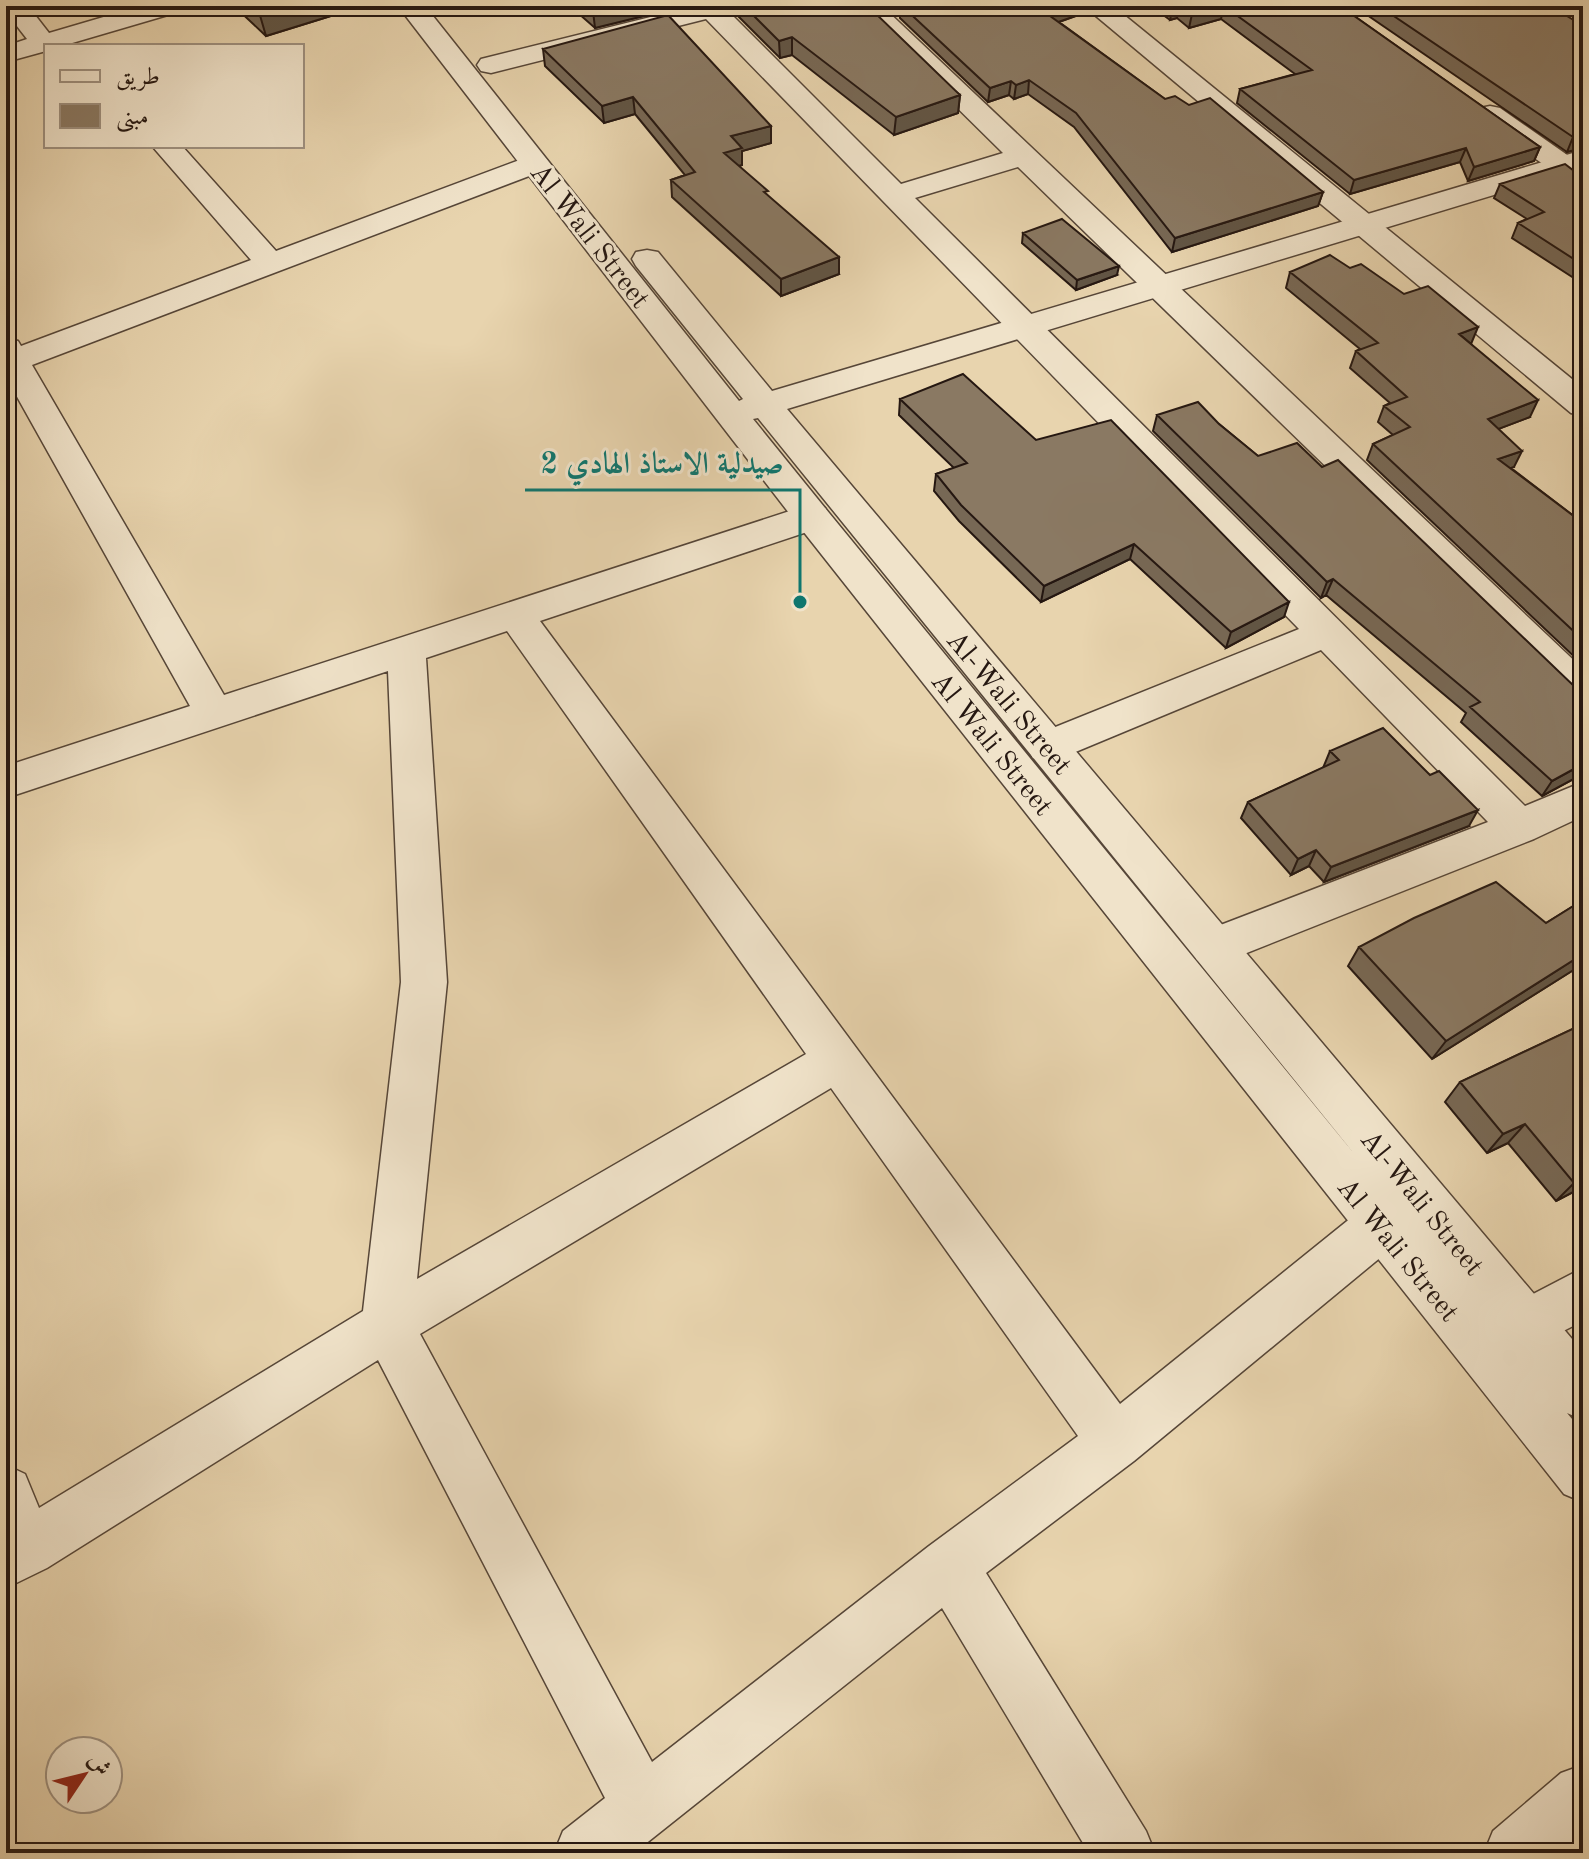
<svg xmlns="http://www.w3.org/2000/svg" width="1589" height="1859" font-family="'Old Standard TT',Amiri,serif">
	<rect width="100%" height="100%" fill="#e8d4ae"/>
	<filter id="stains"><feTurbulence type="fractalNoise" baseFrequency=".0025" numOctaves="4"/><feColorMatrix values="0 0 0 0 .2 0 0 0 0 .09 0 0 0 0 .02 0 0 0 .5 -.17"/></filter>
	<radialGradient id="worn" r=".72"><stop offset=".6" stop-color="#630" stop-opacity="0"/><stop offset="1" stop-color="#630" stop-opacity=".3"/></radialGradient>
	<g fill="none" stroke-linecap="round" stroke-linejoin="round">
		<defs>
			<path id="minor" d="M 6,6 L 28,6 L 49,33 L 141,6 L 182,6 L 178,12 L 62,46 L 46,46 L 46,51 L 6,62 L 6,46 L 27,39 L 6,12 Z
				M 695,6 L 739,6 L 730,13 L 901,184 L 1003,153 L 854,6 L 882,6 L 1583,669 L 1583,708 L 1569,703 L 1018,167 L 915,198 L 1525,806 L 1583,782 L 1583,816 L 1534,839 L 1229,960 L 1213,966 L 1197,960 L 1191,947 L 1197,934 L 1488,822 L 1321,650 L 1061,758 L 1047,762 L 1033,758 L 1027,747 L 1033,736 L 1299,629 L 706,19 L 491,73 L 481,71 L 477,65 L 481,59 Z
				M 1084,6 L 1113,6 L 1583,388 L 1583,416 L 1571,413 Z
				M 1490,106 L 1500,108 L 1583,166 L 1583,188 L 1573,185 L 1480,120 L 1476,114 L 1480,108 Z
				M 152,146 L 182,146 L 276,251 L 525,158 L 535,155 L 545,158 L 550,164 L 545,170 L 32,365 L 224,695 L 799,508 L 812,505 L 825,508 L 830,517 L 825,526 L 540,621 L 1120,1404 L 1362,1209 L 1380,1203 L 1398,1209 L 1405,1226 L 1398,1243 L 1134,1461 L 986,1573 L 1146,1831 L 1155,1853 L 1089,1853 L 942,1608 L 634,1853 L 554,1853 L 563,1831 L 605,1798 L 378,1360 L 47,1568 L 6,1588 L 6,1465 L 25,1474 L 39,1508 L 363,1311 L 401,982 L 388,671 L 6,798 L 6,766 L 190,706 L 6,377 L 6,338 L 18,341 L 21,346 L 251,260 ZM 507,631 L 806,1054 L 417,1279 L 447,982 L 426,658 ZM 831,1088 L 1078,1436 L 929,1546 L 652,1762 L 420,1334 Z
				M 1583,1268 L 1583,1321 L 1526,1350 L 1508,1343 L 1500,1325 L 1508,1307 Z
				M 1583,1765 L 1583,1835 L 1562,1853 L 1484,1853 L 1493,1831 L 1561,1773 Z"/>
			<path id="tertiary" d="M 398,6 L 425,6 L 739,401 L 743,399 L 636,266 L 632,259 L 636,252 L 647,250 L 658,252 L 772,391 L 1583,150 L 1583,168 L 787,409 L 1583,1352 L 1583,1420 L 1567,1413 L 1583,1432 L 1583,1502 L 1564,1494 L 799,526 ZM 758,418 L 1356,1156 L 825,508 L 753,419 Z"/>
		</defs>
		<use href="#minor" stroke="#564638" stroke-width="3"/>
		<use href="#tertiary" stroke="#564638" stroke-width="3"/>
		<use href="#minor" fill="#f0e3ca" fill-rule="evenodd"/>
		<use href="#tertiary" fill="#f0e3ca" fill-rule="evenodd"/>
	</g>
	<path fill="#776855" stroke="#251711" stroke-width="2" d="M 234,6 L 363,6 L 266,36 Z
		M 570,6 L 652,6 L 652,14 L 595,28 Z
		M 734,6 L 848,6 L 960,95 L 958,113 L 894,135 L 792,55 L 780,58 L 735,13 Z
		M 900,6 L 1088,6 L 1087,12 L 1059,22 L 1165,99 L 1323,192 L 1318,206 L 1172,252 L 1074,127 L 1028,94 L 1014,99 L 1009,95 L 988,102 L 900,18 Z
		M 1151,6 L 1340,6 L 1540,147 L 1534,161 L 1468,181 L 1460,162 L 1350,194 L 1237,103 L 1240,89 L 1295,74 L 1221,19 L 1189,28 L 1177,18 L 1170,20 Z
		M 1354,6 L 1551,6 L 1583,148 L 1567,152 Z
		M 543,49 L 771,126 L 771,143 L 742,151 L 742,165 L 739,166 L 768,196 L 839,274 L 781,296 L 672,197 L 671,180 L 685,175 L 635,114 L 604,123 L 545,66 Z
		M 1578,174 L 1583,175 L 1583,284 L 1512,238 L 1518,223 L 1527,219 L 1494,198 L 1500,184 Z
		M 1023,233 L 1117,275 L 1076,290 L 1022,243 Z
		M 1350,268 L 1471,344 L 1530,417 L 1498,429 L 1514,467 L 1511,468 L 1575,517 L 1583,513 L 1583,665 L 1367,460 L 1373,444 L 1393,435 L 1378,422 L 1384,406 L 1390,403 L 1350,368 L 1356,351 L 1360,349 L 1286,288 L 1290,272 Z
		M 900,399 L 1036,440 L 1284,617 L 1226,648 L 1130,559 L 1041,602 L 959,521 L 934,491 L 936,474 L 954,468 L 899,415 Z
		M 1157,415 L 1219,424 L 1258,456 L 1322,467 L 1577,689 L 1583,692 L 1583,774 L 1542,796 L 1461,722 L 1466,713 L 1326,595 L 1321,598 L 1153,431 Z
		M 1330,751 L 1469,826 L 1324,882 L 1309,866 L 1291,875 L 1241,818 L 1248,802 L 1323,768 Z
		M 1583,900 L 1583,964 L 1432,1059 L 1348,966 L 1359,947 L 1546,923 Z
		M 1583,1024 L 1583,1187 L 1556,1201 L 1508,1143 L 1487,1153 L 1445,1102 L 1460,1082 Z"/>
	<path fill="#615545" stroke="#251711" stroke-width="2" d="M 280,6 L 363,6 L 266,36 L 259,12 Z
		M 612,6 L 652,6 L 652,14 L 595,28 L 593,11 Z
		M 1067,6 L 1088,6 L 1087,12 L 1044,27 L 1046,13 Z
		M 1173,6 L 1179,6 L 1177,18 L 1170,20 Z
		M 1224,6 L 1221,19 L 1189,28 L 1192,14 Z
		M 792,37 L 792,55 L 780,58 L 779,41 Z
		M 1029,80 L 1028,94 L 1014,99 L 1016,85 Z
		M 1011,81 L 1009,95 L 988,102 L 990,88 Z
		M 960,95 L 958,113 L 894,135 L 896,117 Z
		M 633,97 L 635,114 L 604,123 L 602,106 Z
		M 771,126 L 771,143 L 742,151 L 742,165 L 725,170 L 724,153 L 731,136 Z
		M 1583,135 L 1583,148 L 1567,152 L 1573,137 Z
		M 1540,147 L 1534,161 L 1468,181 L 1474,167 Z
		M 1466,148 L 1460,162 L 1350,194 L 1354,180 Z
		M 1323,192 L 1318,206 L 1172,252 L 1175,238 Z
		M 839,257 L 839,274 L 781,296 L 781,279 Z
		M 1119,266 L 1117,275 L 1076,290 L 1077,280 Z
		M 1478,327 L 1471,344 L 1459,334 Z
		M 1538,400 L 1530,417 L 1480,436 L 1488,419 Z
		M 1522,451 L 1514,467 L 1490,475 L 1498,459 Z
		M 1134,544 L 1130,559 L 1041,602 L 1044,586 Z
		M 1333,579 L 1326,595 L 1321,598 L 1327,582 Z
		M 1289,602 L 1284,617 L 1226,648 L 1231,632 Z
		M 1583,764 L 1583,774 L 1542,796 L 1552,781 Z
		M 1478,810 L 1469,826 L 1324,882 L 1331,867 Z
		M 1316,850 L 1309,866 L 1291,875 L 1298,859 Z
		M 1583,954 L 1583,964 L 1432,1059 L 1446,1041 Z
		M 1525,1124 L 1508,1143 L 1487,1153 L 1503,1134 Z
		M 1583,1178 L 1583,1187 L 1556,1201 L 1574,1183 Z"/>
	<path fill="#8a7963" stroke="#251711" stroke-width="2" d="M 253,6 L 280,6 L 259,12 Z
		M 587,6 L 612,6 L 593,11 Z
		M 744,6 L 848,6 L 853,11 L 870,8 L 960,95 L 896,117 L 792,37 L 779,41 Z
		M 902,6 L 1067,6 L 1046,13 L 1165,99 L 1175,96 L 1189,105 L 1210,98 L 1323,192 L 1175,238 L 1076,113 L 1029,80 L 1016,85 L 1011,81 L 990,88 Z
		M 1182,6 L 1222,6 L 1192,14 Z
		M 1224,6 L 1340,6 L 1540,147 L 1474,167 L 1466,148 L 1354,180 L 1240,89 L 1312,70 Z
		M 1379,6 L 1551,6 L 1583,26 L 1583,135 L 1573,137 Z
		M 668,15 L 771,126 L 731,136 L 742,148 L 724,153 L 768,191 L 764,192 L 839,257 L 781,279 L 671,180 L 695,172 L 633,97 L 602,106 L 543,49 Z
		M 1565,164 L 1578,174 L 1583,175 L 1583,265 L 1518,223 L 1544,212 L 1500,184 Z
		M 1062,219 L 1119,266 L 1077,280 L 1023,233 Z
		M 1330,255 L 1350,268 L 1361,264 L 1404,294 L 1428,286 L 1478,327 L 1459,334 L 1538,400 L 1488,419 L 1522,451 L 1498,459 L 1575,517 L 1583,513 L 1583,640 L 1373,444 L 1410,427 L 1384,406 L 1407,397 L 1356,351 L 1378,343 L 1290,272 Z
		M 963,374 L 1036,440 L 1111,420 L 1289,602 L 1231,632 L 1134,544 L 1044,586 L 961,505 L 936,474 L 967,463 L 900,399 Z
		M 1198,402 L 1219,424 L 1258,456 L 1297,443 L 1322,467 L 1338,460 L 1577,689 L 1583,692 L 1583,764 L 1552,781 L 1470,707 L 1480,702 L 1333,579 L 1327,582 L 1157,415 Z
		M 1383,728 L 1430,775 L 1439,771 L 1478,810 L 1331,867 L 1316,850 L 1298,859 L 1248,802 L 1339,760 L 1330,751 Z
		M 1496,882 L 1546,923 L 1583,900 L 1583,954 L 1446,1041 L 1359,947 L 1414,918 Z
		M 1583,1024 L 1583,1178 L 1574,1183 L 1525,1124 L 1503,1134 L 1460,1082 Z"/>
	<g text-anchor="middle" stroke-width="6" stroke-linejoin="round" paint-order="stroke">
		<g font-size="28" fill="#251711" stroke="#f0e3ca">
			<text transform="translate(591 235) rotate(52)" y="10">Al Wali Street</text>
			<text transform="translate(1010 702) rotate(50)" y="10">Al-Wali Street</text>
			<text transform="translate(993 743) rotate(51)" y="10">Al Wali Street</text>
			<text transform="translate(1423 1202) rotate(51)" y="10">Al-Wali Street</text>
			<text transform="translate(1399 1249) rotate(51)" y="10">Al Wali Street</text>
		</g>
	</g>
	<path fill="none" stroke="#0f766e" stroke-width="3" d="M800 602L800 490H525"/>
	<circle fill="#0f766e" stroke="#f0e3ca" stroke-width="3" cx="800" cy="602" r="8"/>
	<g font-size="30" text-anchor="middle" font-weight="bold" fill="#0f766e" stroke="#f0e3ca" stroke-width="6" stroke-linejoin="round" paint-order="stroke">
		<text x="662" y="473">صيدلية الاستاذ الهادي 2</text>
	</g>
	<rect width="1589" height="1859" fill="none" stroke="#e8d4ae" stroke-width="32"/>
	<rect x="8" y="8" width="1573" height="1843" fill="none" stroke="#251711" stroke-width="4"/>
	<rect x="16" y="16" width="1557" height="1827" fill="none" stroke="#251711" stroke-width="2"/>
	<rect x="44" y="44" width="260" height="104" fill="#f0e3ca" stroke="#9f9180" stroke-width="2"/>
	<rect x="60" y="70" width="40" height="12" fill="#f0e3ca" stroke="#9f9180" stroke-width="2"/>
	<text x="116" y="84" font-size="24" fill="#251711">طريق</text>
	<rect x="60" y="104" width="40" height="24" fill="#8a7963" stroke="#9f9180" stroke-width="2"/>
	<text x="116" y="124" font-size="24" fill="#251711">مبنى</text>
	<g transform="translate(84 1775) rotate(55)"><circle r="38" fill="#f0e3ca" stroke="#9f9180" stroke-width="2"/>
	<path d="M0-6L14 30L0 20L-14 30Z" fill="#8f2418"/>
	<text y="-12" font-size="22" font-weight="bold" text-anchor="middle" fill="#251711">ش</text>
	</g>
	<rect width="100%" height="100%" filter="url(#stains)"/>
	<rect width="100%" height="100%" fill="url(#worn)"/>
</svg>
